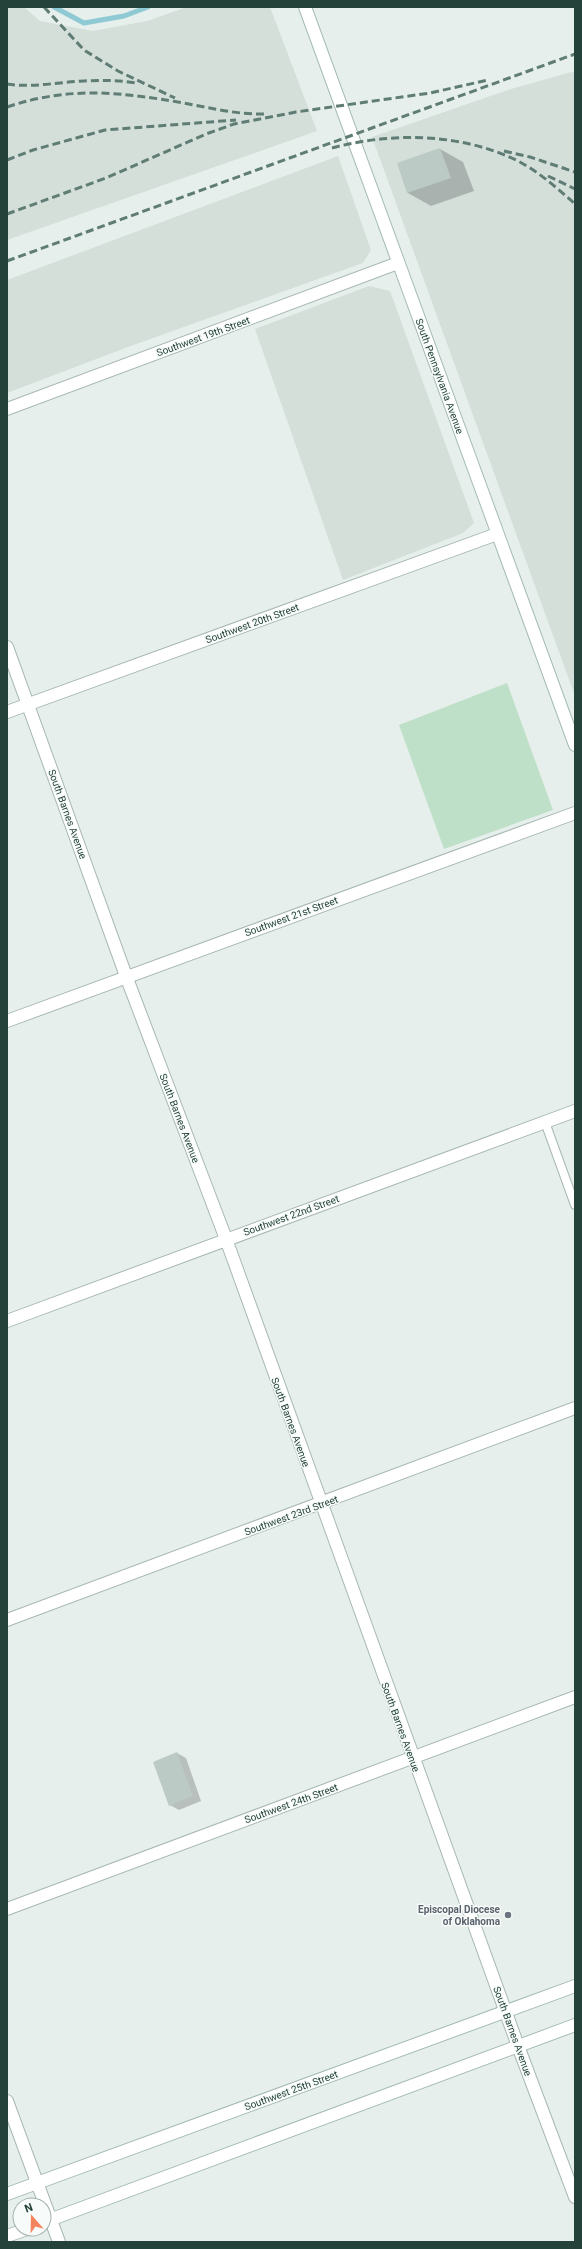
<svg xmlns="http://www.w3.org/2000/svg" width="582" height="2249" font-family="Roboto,sans-serif">
	<rect width="100%" height="100%" fill="#e6efeb"/>
	<path fill="#d4dfda" d="M 7,7 L 24,7 L 40,21 L 93,31 L 147,21 L 187,7 L 270,7 L 317,131 L 7,240 Z
		M 575,71 L 575,696 L 372,137 L 511,89 Z
		M 338,156 L 371,250 L 363,263 L 128,347 L 7,393 L 7,280 Z
		M 369,286 L 390,291 L 474,523 L 463,533 L 343,580 L 255,329 Z"/>
	<path fill="#bfe0c8" d="M 507,683 L 553,810 L 444,849 L 399,725 Z"/>
	<path fill="#0003" d="M 440,149 L 463,162 L 474,191 L 431,206 L 408,193 L 398,164 Z
		M 177,1753 L 186,1758 L 201,1801 L 179,1810 L 170,1805 Z"/>
	<g fill="none" stroke-linecap="round" stroke-linejoin="round">
		<path stroke="#8ec9d4" stroke-width="5" d="M 54,7 L 84,23 L 124,16 L 148,7"/>
	</g>
	<path fill="#bbcac4" d="M 440,148 L 451,178 L 407,193 L 397,163 Z
		M 177,1752 L 193,1796 L 169,1806 L 153,1762 Z"/>
	<g fill="none" stroke-linecap="round" stroke-linejoin="round">
		<defs>
			<path id="lane" d="M 545,1122 L 575,1205"/>
			<path id="street" d="M 7,409 L 398,263
				M 7,647 L 126,976 L 226,1239 L 518,2046 L 575,2197
				M 7,712 L 497,534
				M 7,1021 L 575,813
				M 7,1321 L 575,1111
				M 7,1620 L 575,1408
				M 7,1909 L 575,1697
				M 7,2101 L 59,2242"/>
			<path id="secondary" d="M 305,7 L 575,745
				M 7,2194 L 575,1986
				M 44,2222 L 575,2025
				M 7,2236 L 27,2229"/>
		</defs>
		<use href="#lane" stroke="#a8b8b2" stroke-width="10"/>
		<use href="#street" stroke="#a8b8b2" stroke-width="14"/>
		<use href="#secondary" stroke="#a4bbb3" stroke-width="14"/>
		<use href="#lane" stroke="#fff" stroke-width="8"/>
		<use href="#street" stroke="#fff" stroke-width="12"/>
		<use href="#secondary" stroke="#fff" stroke-width="12"/>
		<path stroke="#5f7d75" stroke-width="3" stroke-dasharray="8 4" stroke-linecap="butt" d="M 44,7 L 84,50 L 118,71 L 175,98
			M 7,84 C 33,88 58,82 84,81 C 102,80 119,80 136,83
			M 7,107 C 70,86 120,92 184,103 C 210,108 239,115 266,114
			M 332,148 C 391,132 460,133 516,160 C 538,171 557,188 575,204
			M 504,151 L 530,157 L 575,172
			M 7,160 L 33,150 L 105,130 L 236,120
			M 548,176 L 575,189
			M 7,214 L 106,178 L 206,134 L 234,124 L 296,112 L 430,93 L 488,80
			M 7,261 L 575,54"/>
	</g>
	<circle fill="#6b7280" stroke="#f7fbf9" stroke-width="1.5" cx="508" cy="1915" r="4"/>
	<g text-anchor="middle" stroke-width="3" stroke-linejoin="round" paint-order="stroke">
		<g font-size="10" fill="#24423a" stroke="#f7fbf9">
			<text transform="translate(203 336) rotate(-20)" y="4">Southwest 19th Street</text>
			<text transform="translate(440 376) rotate(70)" y="4">South Pennsylvania Avenue</text>
			<text transform="translate(252 623) rotate(-20)" y="4">Southwest 20th Street</text>
			<text transform="translate(68 814) rotate(70)" y="4">South Barnes Avenue</text>
			<text transform="translate(291 916) rotate(-20)" y="4">Southwest 21st Street</text>
			<text transform="translate(180 1118) rotate(69)" y="4">South Barnes Avenue</text>
			<text transform="translate(291 1215) rotate(-20)" y="4">Southwest 22nd Street</text>
			<text transform="translate(291 1422) rotate(70)" y="4">South Barnes Avenue</text>
			<text transform="translate(291 1515) rotate(-20)" y="4">Southwest 23rd Street</text>
			<text transform="translate(401 1727) rotate(70)" y="4">South Barnes Avenue</text>
			<text transform="translate(291 1803) rotate(-20)" y="4">Southwest 24th Street</text>
			<text transform="translate(513 2031) rotate(70)" y="4">South Barnes Avenue</text>
			<text transform="translate(291 2090) rotate(-20)" y="4">Southwest 25th Street</text>
		</g>
		<g font-size="10" font-weight="bold" fill="#5b616d" stroke="#f7fbf9" text-anchor="end">
			<text x="500" y="1913">Episcopal Diocese<tspan x="500" dy="12">of Oklahoma</tspan></text>
		</g>
	</g>
	<rect width="582" height="2249" fill="none" stroke="#24423a" stroke-width="16"/>
	<g transform="translate(32 2217) rotate(340)"><circle r="19" fill="#f7fbf9" stroke="#a3b1ad"/>
	<path d="M0-3L7 15L0 10L-7 15Z" fill="#f4845f"/>
	<text y="-6" font-size="11" font-weight="bold" text-anchor="middle" fill="#24423a">N</text>
	</g>
</svg>
